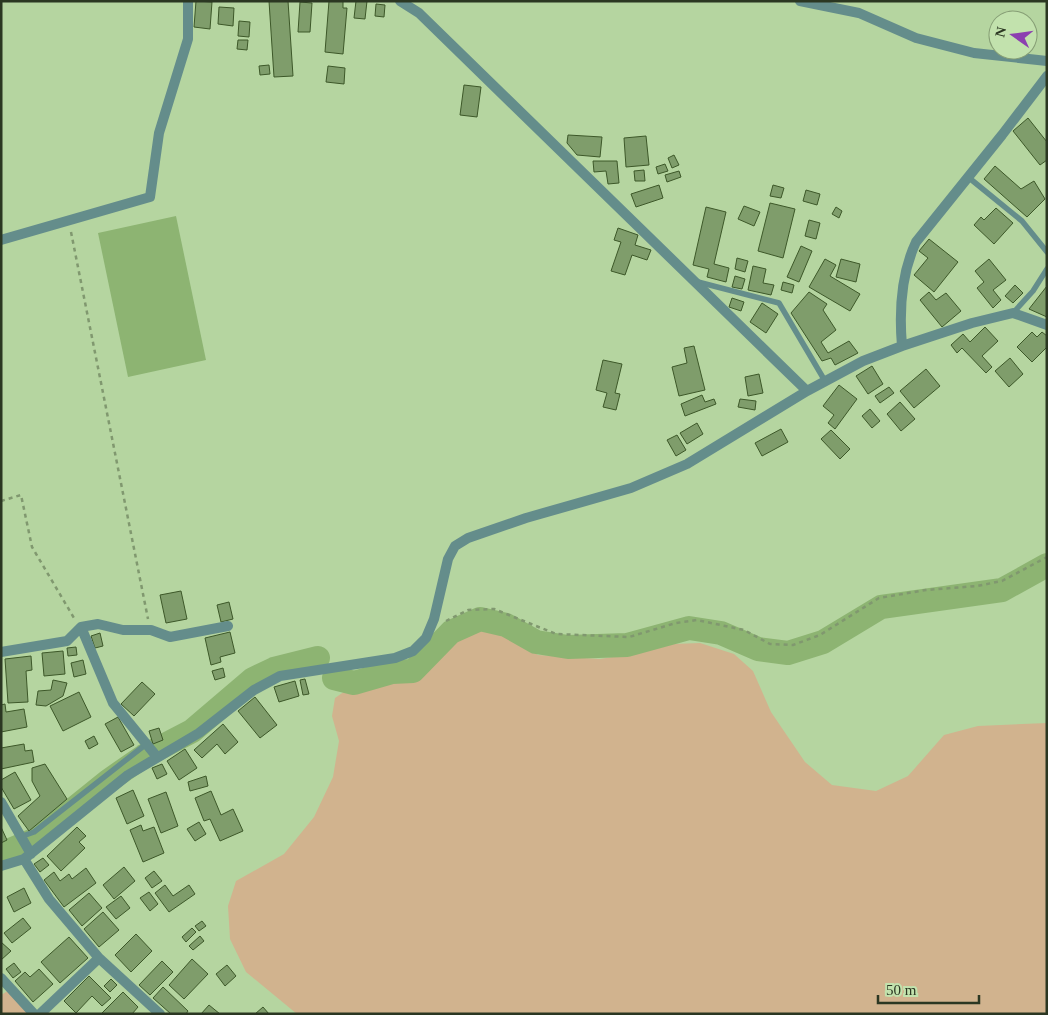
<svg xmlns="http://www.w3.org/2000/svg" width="1048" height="1015" font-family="Georgia,serif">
	<rect width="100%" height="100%" fill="#b5d5a0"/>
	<path fill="#d1b38e" d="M 479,627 L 502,633 L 538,655 L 600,659 L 644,652 L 674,644 L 700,643 L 734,654 L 753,671 L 771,712 L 805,762 L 832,785 L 876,791 L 908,776 L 944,735 L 978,726 L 1047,723 L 1047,1014 L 297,1014 L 246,972 L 230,939 L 228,906 L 236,881 L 284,854 L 314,817 L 333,777 L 339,741 L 332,716 L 335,698 L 348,689 L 393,680 L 414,679 L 457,639 Z
		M 11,989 L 34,1014 L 1,1014 L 1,995 Z"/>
	<path fill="#8db472" d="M 176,216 L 206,360 L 128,377 L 98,233 Z"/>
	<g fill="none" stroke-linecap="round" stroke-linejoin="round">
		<path stroke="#8db472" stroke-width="24" d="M 334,678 L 354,683 L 392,672 L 413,671 L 451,632 L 480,619 L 506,625 L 536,642 L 568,647 L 627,645 L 689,628 L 721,633 L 758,649 L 788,653 L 823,642 L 881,607 L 1002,590 L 1047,565
			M 1,854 L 36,839 L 108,781 L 144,756 L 192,731 L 253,679 L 274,669 L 318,658"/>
	</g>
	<path fill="#7f9d6b" stroke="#3d5829" d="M 196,1 L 212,2 L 210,29 L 194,27 Z
		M 269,1 L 288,1 L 293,76 L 274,77 Z
		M 329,1 L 343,1 L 343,8 L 347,8 L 343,54 L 325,52 Z
		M 356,1 L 367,1 L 365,19 L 354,18 Z
		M 300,2 L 312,3 L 310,32 L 298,32 Z
		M 376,4 L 385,5 L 384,17 L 375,16 Z
		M 219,7 L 234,8 L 233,26 L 218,24 Z
		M 239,21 L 250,22 L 249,37 L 238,36 Z
		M 238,40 L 248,40 L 247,50 L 237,49 Z
		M 269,65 L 270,74 L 260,75 L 259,66 Z
		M 328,66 L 345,68 L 344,84 L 326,82 Z
		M 464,85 L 481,87 L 477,117 L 460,115 Z
		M 1028,118 L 1047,142 L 1047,160 L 1040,165 L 1013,131 Z
		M 568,135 L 602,137 L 600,157 L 577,155 L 567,143 Z
		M 646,136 L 649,165 L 626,167 L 624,138 Z
		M 674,155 L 679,165 L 672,168 L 668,158 Z
		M 593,161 L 617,161 L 619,183 L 608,184 L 606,171 L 594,172 Z
		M 665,164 L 668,171 L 658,174 L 656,167 Z
		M 995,166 L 1021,189 L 1034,181 L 1045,199 L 1027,217 L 984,179 Z
		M 644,170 L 645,181 L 635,181 L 634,171 Z
		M 679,171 L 681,177 L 667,182 L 665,175 Z
		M 659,185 L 663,198 L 636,207 L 631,194 Z
		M 773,185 L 784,188 L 781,198 L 770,196 Z
		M 806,190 L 820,194 L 817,205 L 803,201 Z
		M 770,203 L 795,209 L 783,258 L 758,251 Z
		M 744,206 L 760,212 L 754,226 L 738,219 Z
		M 706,207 L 726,212 L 714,264 L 729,268 L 726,282 L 707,277 L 709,269 L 693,265 Z
		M 836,207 L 842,211 L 839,218 L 832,214 Z
		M 996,208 L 1013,223 L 994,244 L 974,225 L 981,217 L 984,220 Z
		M 809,220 L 820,223 L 816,239 L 805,236 Z
		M 618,228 L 638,235 L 635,245 L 651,250 L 647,260 L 632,255 L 625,275 L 611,271 L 621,242 L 614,240 Z
		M 929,239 L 958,262 L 934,292 L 914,275 L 928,258 L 919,251 Z
		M 801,246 L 812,251 L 799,282 L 787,277 Z
		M 737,258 L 748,261 L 745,272 L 735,269 Z
		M 825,259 L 836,265 L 830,276 L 860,294 L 850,311 L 809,287 Z
		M 841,259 L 860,264 L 856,282 L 836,277 Z
		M 989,259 L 1006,280 L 993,290 L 1001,300 L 993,308 L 977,288 L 984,282 L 975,271 Z
		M 753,266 L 766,269 L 763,283 L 774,285 L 771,295 L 748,290 Z
		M 735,276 L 745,279 L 742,289 L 732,287 Z
		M 783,282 L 794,285 L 792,293 L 781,290 Z
		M 1015,285 L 1023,293 L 1013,303 L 1005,296 Z
		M 1047,286 L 1047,317 L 1029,309 Z
		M 809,292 L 827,304 L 823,310 L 836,330 L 821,342 L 828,353 L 849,341 L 858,353 L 835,365 L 831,358 L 822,361 L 791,313 Z
		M 929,292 L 936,300 L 946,293 L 961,311 L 942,327 L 920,300 Z
		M 732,298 L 744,302 L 741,311 L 729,307 Z
		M 762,303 L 778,314 L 766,333 L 750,322 Z
		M 985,327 L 998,341 L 982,356 L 992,367 L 986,373 L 962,348 L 957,353 L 951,345 L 963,334 L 970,342 Z
		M 1032,332 L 1037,337 L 1042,332 L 1047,336 L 1047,347 L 1032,362 L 1017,347 Z
		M 694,346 L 705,390 L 679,396 L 672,367 L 687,363 L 684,348 Z
		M 1010,358 L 1023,374 L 1009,387 L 995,371 Z
		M 603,360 L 622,364 L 615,393 L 620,394 L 616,410 L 603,407 L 607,393 L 596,390 Z
		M 872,366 L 883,384 L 868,394 L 856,376 Z
		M 926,369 L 940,386 L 914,408 L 900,391 Z
		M 759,374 L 763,393 L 748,396 L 745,377 Z
		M 839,385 L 857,399 L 835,429 L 828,423 L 834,415 L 823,406 Z
		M 889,387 L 894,393 L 880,403 L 875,396 Z
		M 702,395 L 705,402 L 714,399 L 716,404 L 685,416 L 681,404 Z
		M 740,399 L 756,401 L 755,410 L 738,407 Z
		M 900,402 L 915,419 L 901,431 L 887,414 Z
		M 870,409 L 880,421 L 872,428 L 862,416 Z
		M 697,423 L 703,434 L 687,444 L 680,433 Z
		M 781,429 L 788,442 L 762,456 L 755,443 Z
		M 831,430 L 850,449 L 840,459 L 821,439 Z
		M 677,435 L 686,450 L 676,456 L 667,440 Z
		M 181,591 L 187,619 L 166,623 L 160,595 Z
		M 229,602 L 233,619 L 221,622 L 217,605 Z
		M 230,632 L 235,653 L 220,657 L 221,662 L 211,665 L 205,638 Z
		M 100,633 L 103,646 L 95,648 L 91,636 Z
		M 76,647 L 77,655 L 68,656 L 67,648 Z
		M 63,651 L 65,674 L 44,676 L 42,653 Z
		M 31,656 L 32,670 L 26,671 L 28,702 L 8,703 L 5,659 Z
		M 83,660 L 86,674 L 74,677 L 71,663 Z
		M 223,668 L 225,677 L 215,680 L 212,671 Z
		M 305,679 L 309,694 L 303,695 L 300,680 Z
		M 53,680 L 67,683 L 63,696 L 46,706 L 36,705 L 38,691 L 51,690 Z
		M 295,681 L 299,696 L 279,702 L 274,687 Z
		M 142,682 L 155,694 L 134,716 L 121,704 Z
		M 79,692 L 91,717 L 63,731 L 50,706 Z
		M 255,697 L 277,725 L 260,738 L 238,711 Z
		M 5,704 L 6,712 L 24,709 L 27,727 L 1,732 L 1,705 Z
		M 118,717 L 134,745 L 121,752 L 105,724 Z
		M 223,724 L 238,742 L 225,754 L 217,744 L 202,758 L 194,750 Z
		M 159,728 L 163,740 L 153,744 L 149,731 Z
		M 94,736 L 98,744 L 89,749 L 85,741 Z
		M 24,744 L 25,751 L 32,750 L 34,762 L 1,769 L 1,748 Z
		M 185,749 L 197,768 L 179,780 L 167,761 Z
		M 45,764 L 67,799 L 29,831 L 18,816 L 40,796 L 32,781 L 32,768 Z
		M 162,764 L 167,774 L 157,779 L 152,768 Z
		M 15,772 L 31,800 L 14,809 L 1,787 L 1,780 Z
		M 206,776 L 208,786 L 190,791 L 188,782 Z
		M 133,790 L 144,816 L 127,824 L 116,798 Z
		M 211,791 L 221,815 L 233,809 L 243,831 L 220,841 L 210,819 L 204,821 L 195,798 Z
		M 166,792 L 178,826 L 161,833 L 148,799 Z
		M 199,822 L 206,834 L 195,841 L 187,829 Z
		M 141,825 L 143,831 L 154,827 L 164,853 L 143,862 L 130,830 Z
		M 1,827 L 7,840 L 1,843 Z
		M 77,827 L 86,836 L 79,842 L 85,848 L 61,871 L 47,856 Z
		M 43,858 L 49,865 L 40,872 L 34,864 Z
		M 124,867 L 135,881 L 114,899 L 103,885 Z
		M 86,868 L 96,883 L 64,907 L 44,880 L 54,872 L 60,881 L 69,874 L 72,879 Z
		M 154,871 L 162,881 L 152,888 L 145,878 Z
		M 165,885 L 173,896 L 189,885 L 195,894 L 169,912 L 155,893 Z
		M 24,888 L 31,903 L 14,912 L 7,897 Z
		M 149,892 L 158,904 L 150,911 L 140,898 Z
		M 89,893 L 102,908 L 82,926 L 69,910 Z
		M 121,896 L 130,908 L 116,919 L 106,907 Z
		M 103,912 L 119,930 L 99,947 L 84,929 Z
		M 23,918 L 31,928 L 12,943 L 4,933 Z
		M 202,921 L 206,926 L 199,931 L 195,926 Z
		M 192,928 L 196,932 L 186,942 L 182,937 Z
		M 136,934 L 152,951 L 131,972 L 115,955 Z
		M 200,936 L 204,941 L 193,950 L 189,946 Z
		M 69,937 L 88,958 L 60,983 L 41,962 Z
		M 1,942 L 11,951 L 1,960 Z
		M 192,959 L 208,974 L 184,999 L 169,985 Z
		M 162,961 L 173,972 L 150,995 L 139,985 Z
		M 14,963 L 21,972 L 13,978 L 6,969 Z
		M 227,965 L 236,976 L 225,986 L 216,974 Z
		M 39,969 L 53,984 L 33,1002 L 15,981 L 25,972 L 30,977 Z
		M 89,976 L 111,998 L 102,1006 L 92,996 L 76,1013 L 64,1001 Z
		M 111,979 L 117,985 L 110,992 L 104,986 Z
		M 163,987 L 188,1011 L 186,1014 L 171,1014 L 153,998 Z
		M 123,992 L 138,1007 L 132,1014 L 101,1014 Z
		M 209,1005 L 220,1014 L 201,1014 Z
		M 263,1007 L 269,1014 L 255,1014 Z"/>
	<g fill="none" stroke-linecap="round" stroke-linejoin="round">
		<path stroke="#80986f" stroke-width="2.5" stroke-dasharray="4 4" stroke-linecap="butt" d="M 71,232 L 148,619
			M 1,501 L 21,495 L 32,547 L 74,618
			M 446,621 L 468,610 L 494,609 L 556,634 L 629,637 L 676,623 L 697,620 L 744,630 L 770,644 L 793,645 L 820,635 L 879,598 L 926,590 L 977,586 L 1002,581 L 1047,557"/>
		<path stroke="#648d8b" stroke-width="5.5" d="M 968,177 L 1022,221 L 1047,252
			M 698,282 L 779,303 L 825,381
			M 1013,313 L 1033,291 L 1047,269
			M 20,837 L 34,832 L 145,745"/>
		<path stroke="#648d8b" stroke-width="10" d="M 400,1 L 419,13 L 807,391
			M 800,1 L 859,13 L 916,38 L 974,53 L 1047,61
			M 1,240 L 150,197 L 159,133 L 188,39 L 188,1
			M 902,346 C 899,311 901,274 916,242 L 1002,135 L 1047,76
			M 81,627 L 113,703 L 157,757
			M 1,652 L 67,641 L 81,627 L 98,624 L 123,630 L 151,630 L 170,637 L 228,626
			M 1,802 L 31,854
			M 24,859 L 49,899 L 99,958 L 160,1014
			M 1,866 L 24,859 L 128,775 L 199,733 L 254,690 L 280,676 L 395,658 L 413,651 L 426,638 L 434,619 L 448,559 L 455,546 L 468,538 L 526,518 L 631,488 L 687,464 L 807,391 L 863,361 L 902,346 L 972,323 L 1013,313 L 1047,325
			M 1,978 L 34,1014
			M 40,1014 L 99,958"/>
	</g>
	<rect width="1048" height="1015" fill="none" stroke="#2b3722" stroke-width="5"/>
	<g transform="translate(1013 35) rotate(284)"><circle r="24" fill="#c2e2ad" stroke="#869e75"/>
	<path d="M0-4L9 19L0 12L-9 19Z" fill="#8c3fb0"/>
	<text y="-8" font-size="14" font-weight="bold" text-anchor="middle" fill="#2b3722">N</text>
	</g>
	<path d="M878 995v8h101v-8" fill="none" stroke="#2b3722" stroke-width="2.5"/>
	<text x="886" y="995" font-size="15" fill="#2b3722" stroke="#c2e2ad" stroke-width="4" paint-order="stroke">50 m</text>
</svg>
